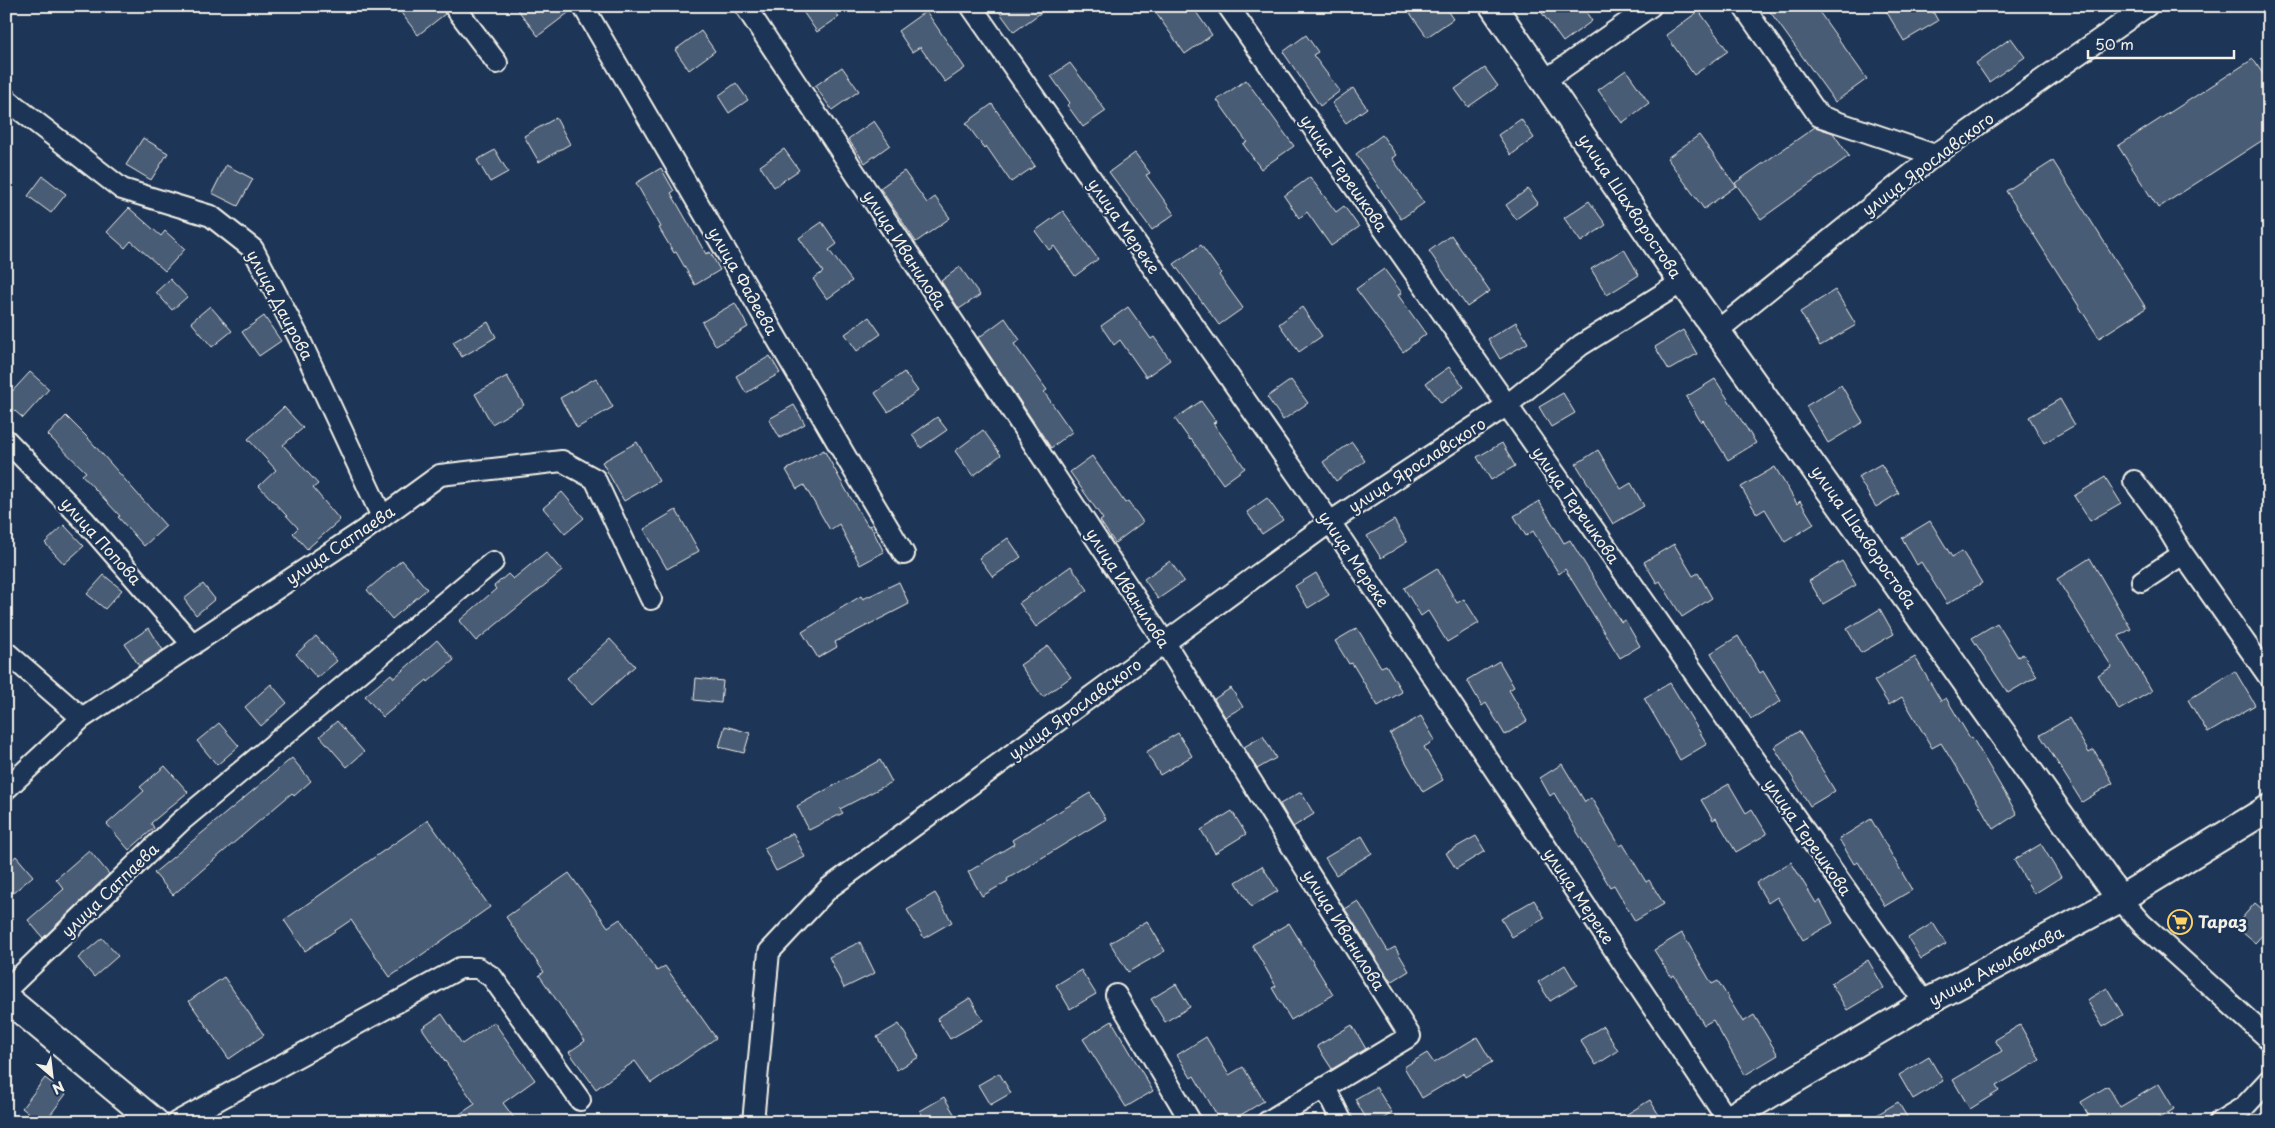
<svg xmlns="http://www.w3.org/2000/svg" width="2275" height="1128" font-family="'Playpen Sans',sans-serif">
	<rect width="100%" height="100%" fill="#1d3557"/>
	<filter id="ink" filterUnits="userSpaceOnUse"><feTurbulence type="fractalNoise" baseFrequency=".02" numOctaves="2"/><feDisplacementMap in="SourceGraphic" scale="10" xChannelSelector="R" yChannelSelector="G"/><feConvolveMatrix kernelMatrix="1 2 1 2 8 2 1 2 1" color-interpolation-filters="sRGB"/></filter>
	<g filter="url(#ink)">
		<path fill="#485b74" stroke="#f4f1e8" d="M 396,6 L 442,6 L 445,14 L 418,35 Z
			M 515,6 L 571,6 L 572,10 L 538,36 Z
			M 799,6 L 832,6 L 839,17 L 817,32 Z
			M 995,6 L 1050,6 L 1014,32 Z
			M 1151,6 L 1192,6 L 1212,35 L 1185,54 Z
			M 1405,6 L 1444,6 L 1453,19 L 1427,37 Z
			M 1537,6 L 1582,6 L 1592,21 L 1563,42 Z
			M 1766,6 L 1815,6 L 1867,79 L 1835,102 Z
			M 1883,6 L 1930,6 L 1938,21 L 1904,41 Z
			M 926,11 L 965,68 L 945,82 L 920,47 L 912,52 L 898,31 Z
			M 1699,11 L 1728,51 L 1694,75 L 1666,35 Z
			M 701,31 L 715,51 L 689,70 L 675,50 Z
			M 1306,35 L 1318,52 L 1313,55 L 1340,91 L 1320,106 L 1283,52 Z
			M 2011,38 L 2025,57 L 1989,82 L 1976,63 Z
			M 2253,59 L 2269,83 L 2269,136 L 2158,208 L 2118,146 Z
			M 1070,63 L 1106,111 L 1083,127 L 1067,105 L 1070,103 L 1051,76 Z
			M 842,67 L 859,91 L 832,110 L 815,86 Z
			M 1485,68 L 1498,86 L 1468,107 L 1455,89 Z
			M 1626,70 L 1649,103 L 1622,123 L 1598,90 Z
			M 1246,80 L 1294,146 L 1261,169 L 1243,144 L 1247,142 L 1217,100 Z
			M 736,83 L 748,100 L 729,113 L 718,96 Z
			M 1353,88 L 1367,108 L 1346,123 L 1332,103 Z
			M 992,104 L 1035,166 L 1011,182 L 986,146 L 984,148 L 966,123 Z
			M 556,118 L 570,144 L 539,162 L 524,136 Z
			M 1521,119 L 1534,138 L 1511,155 L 1498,135 Z
			M 874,121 L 890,145 L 865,163 L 848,139 Z
			M 1815,127 L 1833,133 L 1849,156 L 1761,219 L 1735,183 Z
			M 1382,135 L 1396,155 L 1392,158 L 1424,203 L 1401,219 L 1356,154 Z
			M 1699,135 L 1736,186 L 1704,209 L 1667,158 Z
			M 143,138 L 168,153 L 151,180 L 126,165 Z
			M 784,149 L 799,170 L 774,187 L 760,166 Z
			M 495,150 L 508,172 L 490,182 L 477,160 Z
			M 1135,153 L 1150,173 L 1146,175 L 1174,214 L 1152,230 L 1109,172 Z
			M 2053,161 L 2146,308 L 2099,338 L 2006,191 Z
			M 226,165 L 253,179 L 238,206 L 212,193 Z
			M 661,168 L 674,191 L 671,193 L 706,254 L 710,252 L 720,270 L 695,285 L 676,252 L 674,253 L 659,228 L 661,227 L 636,183 Z
			M 904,171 L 927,203 L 935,197 L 950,218 L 916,242 L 880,188 Z
			M 43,176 L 66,194 L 51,213 L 28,196 Z
			M 1310,177 L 1336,212 L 1344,206 L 1359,227 L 1331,246 L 1307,212 L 1299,218 L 1284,196 Z
			M 1528,189 L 1538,203 L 1516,219 L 1506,205 Z
			M 1589,201 L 1606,225 L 1581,242 L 1564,218 Z
			M 129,208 L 161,236 L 165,231 L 185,249 L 165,271 L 131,241 L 125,248 L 107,232 Z
			M 1063,211 L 1098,259 L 1075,276 L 1054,246 L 1049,250 L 1035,231 Z
			M 822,222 L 837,244 L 829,250 L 852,281 L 827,299 L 813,279 L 823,272 L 799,238 Z
			M 1451,235 L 1490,291 L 1467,307 L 1429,251 Z
			M 1201,245 L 1221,273 L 1219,275 L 1243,308 L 1219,325 L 1174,264 Z
			M 1624,249 L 1639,275 L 1607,295 L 1591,269 Z
			M 960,267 L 980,295 L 959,309 L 941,281 Z
			M 1384,269 L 1402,293 L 1398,295 L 1426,334 L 1403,352 L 1356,289 Z
			M 170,279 L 187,297 L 172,310 L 156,292 Z
			M 1835,290 L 1856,325 L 1820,346 L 1800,312 Z
			M 735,303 L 748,327 L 716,346 L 702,322 Z
			M 210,306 L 232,331 L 212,347 L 191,322 Z
			M 1128,307 L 1151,339 L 1154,337 L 1170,360 L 1146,377 L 1120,340 L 1114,345 L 1101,326 Z
			M 1302,307 L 1322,336 L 1299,352 L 1279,324 Z
			M 264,316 L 281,341 L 259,356 L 242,332 Z
			M 869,317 L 881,334 L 857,351 L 845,334 Z
			M 1005,318 L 1020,340 L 1014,344 L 1047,390 L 1044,392 L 1072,432 L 1051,448 L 978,338 Z
			M 488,322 L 496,337 L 462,357 L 453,342 Z
			M 1516,322 L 1528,343 L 1500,359 L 1488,339 Z
			M 1683,330 L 1697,354 L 1669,370 L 1655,347 Z
			M 770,356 L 780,373 L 746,393 L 736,376 Z
			M 1449,367 L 1464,387 L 1441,403 L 1426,383 Z
			M 30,372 L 49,389 L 23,418 L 6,403 L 6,398 Z
			M 904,372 L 918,391 L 888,412 L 875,393 Z
			M 507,376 L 524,405 L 492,424 L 475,394 Z
			M 596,378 L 613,407 L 577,428 L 560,398 Z
			M 1715,379 L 1756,443 L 1728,460 L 1703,420 L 1701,422 L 1686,397 Z
			M 1291,380 L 1308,403 L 1283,420 L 1267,397 Z
			M 1841,385 L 1863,422 L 1828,443 L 1806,406 Z
			M 1563,393 L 1575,413 L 1551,427 L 1539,407 Z
			M 2060,399 L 2075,425 L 2044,443 L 2029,417 Z
			M 1201,401 L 1216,422 L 1213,423 L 1245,468 L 1223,484 L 1191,439 L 1190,440 L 1175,419 Z
			M 794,405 L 805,424 L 780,438 L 769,419 Z
			M 284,407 L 303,428 L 283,445 L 318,484 L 313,488 L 340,520 L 307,549 L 293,533 L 298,528 L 259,486 L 276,470 L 248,439 Z
			M 66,416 L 87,437 L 166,526 L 144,546 L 118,517 L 120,516 L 82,475 L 86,472 L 48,435 Z
			M 937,417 L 947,430 L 921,448 L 912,435 Z
			M 983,430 L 1001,455 L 973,476 L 955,451 Z
			M 637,442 L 659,481 L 624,501 L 602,462 Z
			M 1352,442 L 1365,461 L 1336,481 L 1323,462 Z
			M 1502,443 L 1515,466 L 1491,480 L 1477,457 Z
			M 824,450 L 846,490 L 868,526 L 870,525 L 884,552 L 860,565 L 839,524 L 830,530 L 804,485 L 797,489 L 786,470 Z
			M 1598,450 L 1621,489 L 1631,483 L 1644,506 L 1613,524 L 1576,464 Z
			M 1092,456 L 1125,503 L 1128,501 L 1143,522 L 1115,543 L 1100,521 L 1103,519 L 1070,472 Z
			M 1881,464 L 1899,493 L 1876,507 L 1858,477 Z
			M 1775,467 L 1797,504 L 1800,501 L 1814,524 L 1785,542 L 1765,509 L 1757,514 L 1741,487 Z
			M 2105,477 L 2121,503 L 2090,521 L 2074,496 Z
			M 562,492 L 584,518 L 565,534 L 543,508 Z
			M 1267,498 L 1283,520 L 1262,534 L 1247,512 Z
			M 1539,501 L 1564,543 L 1570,540 L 1621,622 L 1625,620 L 1640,646 L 1620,658 L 1565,569 L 1559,574 L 1533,531 L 1526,536 L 1514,516 Z
			M 676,510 L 699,551 L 667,569 L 644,529 Z
			M 1394,520 L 1407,542 L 1381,558 L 1367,536 Z
			M 1930,521 L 1952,557 L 1962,551 L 1982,583 L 1947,604 L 1921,562 L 1917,565 L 1902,538 Z
			M 64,525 L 84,546 L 64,564 L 45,543 Z
			M 1008,538 L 1021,557 L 993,577 L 979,558 Z
			M 1674,544 L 1693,576 L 1698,573 L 1712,598 L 1682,617 L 1660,581 L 1657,583 L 1644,562 Z
			M 546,552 L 562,571 L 476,641 L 459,621 L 496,589 L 494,586 L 508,574 L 513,579 Z
			M 2090,558 L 2131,629 L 2119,636 L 2152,691 L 2119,710 L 2098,675 L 2112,667 L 2057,579 Z
			M 402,560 L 427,589 L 392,619 L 367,590 Z
			M 1170,561 L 1184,581 L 1158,599 L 1144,579 Z
			M 1842,561 L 1856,585 L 1823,604 L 1809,581 Z
			M 1071,566 L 1088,590 L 1036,627 L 1019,603 Z
			M 1437,568 L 1457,603 L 1464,599 L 1479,623 L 1447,642 L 1428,611 L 1421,616 L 1404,588 Z
			M 1316,573 L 1329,595 L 1308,608 L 1295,586 Z
			M 104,575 L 122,590 L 105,609 L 87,594 Z
			M 899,582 L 909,604 L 835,642 L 837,647 L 818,658 L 802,632 L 861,596 L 863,599 Z
			M 203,584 L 215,599 L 196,615 L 184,599 Z
			M 1880,609 L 1894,634 L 1861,653 L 1847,629 Z
			M 1997,623 L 2018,657 L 2023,654 L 2037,676 L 2008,693 L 1972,638 Z
			M 149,628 L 163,650 L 139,666 L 125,644 Z
			M 1357,628 L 1381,667 L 1386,665 L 1402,692 L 1378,706 L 1352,663 L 1349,664 L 1335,641 Z
			M 316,636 L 337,661 L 317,678 L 296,654 Z
			M 1738,636 L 1760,673 L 1763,671 L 1781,701 L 1751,719 L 1711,653 Z
			M 610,639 L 635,666 L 592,705 L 567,678 Z
			M 437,640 L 454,660 L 428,682 L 427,680 L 383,717 L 365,696 L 391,674 L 394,678 Z
			M 1048,646 L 1071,677 L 1043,697 L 1020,665 Z
			M 1915,657 L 1941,701 L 1946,698 L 1970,738 L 1972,737 L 2017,814 L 1994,829 L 1941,743 L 1932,748 L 1902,697 L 1889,705 L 1874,681 Z
			M 1499,661 L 1514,687 L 1509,690 L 1527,721 L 1505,735 L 1486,703 L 1482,706 L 1467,680 Z
			M 2235,671 L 2255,705 L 2208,733 L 2188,700 Z
			M 696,678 L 723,681 L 721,703 L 694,700 Z
			M 1670,683 L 1707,744 L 1680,760 L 1644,698 Z
			M 271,684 L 287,703 L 261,726 L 245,707 Z
			M 1231,688 L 1243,707 L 1225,717 L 1214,699 Z
			M 1421,716 L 1435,740 L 1424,747 L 1443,780 L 1423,792 L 1390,734 Z
			M 2069,718 L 2089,753 L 2094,750 L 2113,783 L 2082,802 L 2040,735 Z
			M 337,721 L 364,752 L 347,767 L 320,736 Z
			M 219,723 L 239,746 L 217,765 L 197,741 Z
			M 725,726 L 750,733 L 744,753 L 719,747 Z
			M 1799,731 L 1835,791 L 1810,806 L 1774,747 Z
			M 1178,733 L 1192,756 L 1160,775 L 1146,752 Z
			M 1263,736 L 1276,758 L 1257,769 L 1244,747 Z
			M 292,758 L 311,781 L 294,796 L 292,793 L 173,895 L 154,873 Z
			M 880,760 L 892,782 L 840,809 L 843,813 L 809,830 L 797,806 Z
			M 1562,764 L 1585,802 L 1591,798 L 1620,846 L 1623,844 L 1646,882 L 1649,880 L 1664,904 L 1635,921 L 1614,885 L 1610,887 L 1554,793 L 1550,796 L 1540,778 Z
			M 165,766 L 188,792 L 151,823 L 154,828 L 129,850 L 107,824 L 144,791 L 140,787 Z
			M 1729,784 L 1746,813 L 1752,809 L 1767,834 L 1736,852 L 1716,818 L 1713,820 L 1701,800 Z
			M 1301,792 L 1314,814 L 1293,827 L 1280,804 Z
			M 1090,793 L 1106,819 L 1007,879 L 1008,881 L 982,896 L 968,872 L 1014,844 L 1012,840 Z
			M 1232,811 L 1246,834 L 1215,853 L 1201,830 Z
			M 1871,819 L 1912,890 L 1885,906 L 1858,862 L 1854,864 L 1839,839 Z
			M 428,820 L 490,907 L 390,977 L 351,920 L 305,951 L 284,920 Z
			M 793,833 L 805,857 L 776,871 L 764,848 Z
			M 1362,836 L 1372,853 L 1336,875 L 1325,858 Z
			M 1476,836 L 1485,851 L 1456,869 L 1446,853 Z
			M 2041,844 L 2061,877 L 2034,894 L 2014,860 Z
			M 89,850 L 109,874 L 43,938 L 28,920 L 64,889 L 56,879 Z
			M 16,856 L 33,876 L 6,899 L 6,865 Z
			M 1791,862 L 1816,903 L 1820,900 L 1833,923 L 1803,940 L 1777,897 L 1768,903 L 1756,883 Z
			M 1262,866 L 1278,891 L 1251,907 L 1236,882 Z
			M 569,873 L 608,927 L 620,919 L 657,971 L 665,966 L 716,1038 L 651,1083 L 635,1061 L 596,1089 L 569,1052 L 585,1041 L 539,975 L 544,972 L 506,917 Z
			M 935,893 L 952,922 L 924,938 L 907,910 Z
			M 1534,900 L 1545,918 L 1512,937 L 1501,919 Z
			M 1358,901 L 1388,951 L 1395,947 L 1409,971 L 1391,982 L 1345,909 Z
			M 2255,903 L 2269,915 L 2269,928 L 2255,943 L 2235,926 Z
			M 1147,921 L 1165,951 L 1128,972 L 1110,943 Z
			M 1289,923 L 1333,995 L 1291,1020 L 1272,988 L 1276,986 L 1252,945 Z
			M 1933,923 L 1946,944 L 1921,959 L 1908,938 Z
			M 1682,933 L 1712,984 L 1718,981 L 1743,1022 L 1754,1015 L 1778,1055 L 1745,1075 L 1713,1020 L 1704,1025 L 1674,975 L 1671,977 L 1654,950 Z
			M 102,938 L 118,956 L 94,977 L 78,958 Z
			M 860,942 L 875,973 L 844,988 L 829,957 Z
			M 1868,960 L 1884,988 L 1847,1010 L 1831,983 Z
			M 1565,965 L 1577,985 L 1550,1001 L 1538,982 Z
			M 1081,970 L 1096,994 L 1070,1009 L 1056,985 Z
			M 224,977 L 264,1035 L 229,1059 L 189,1001 Z
			M 1176,984 L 1190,1007 L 1165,1022 L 1151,999 Z
			M 2107,988 L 2123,1015 L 2103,1027 L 2087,1000 Z
			M 970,998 L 983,1020 L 950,1039 L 937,1018 Z
			M 442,1014 L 462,1044 L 494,1022 L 535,1080 L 503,1103 L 517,1122 L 448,1122 L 475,1104 L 422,1028 Z
			M 1112,1021 L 1153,1091 L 1126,1107 L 1083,1039 Z
			M 899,1024 L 919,1057 L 897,1070 L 877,1037 Z
			M 1352,1025 L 1366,1049 L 1332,1069 L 1317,1046 Z
			M 2020,1025 L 2040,1060 L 1996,1086 L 1999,1091 L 1970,1109 L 1953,1080 L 2002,1051 L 1995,1040 Z
			M 1603,1026 L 1618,1051 L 1596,1065 L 1580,1040 Z
			M 1206,1037 L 1229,1075 L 1243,1067 L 1264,1101 L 1229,1122 L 1221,1122 L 1194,1076 L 1191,1078 L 1177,1055 Z
			M 1477,1037 L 1492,1062 L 1466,1077 L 1464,1073 L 1422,1098 L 1404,1067 L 1427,1053 L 1434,1063 Z
			M 1929,1057 L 1943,1081 L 1913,1099 L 1899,1075 Z
			M 999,1073 L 1011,1093 L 990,1105 L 978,1085 Z
			M 45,1078 L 66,1094 L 45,1122 L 40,1122 L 22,1108 Z
			M 2159,1084 L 2174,1109 L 2153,1122 L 2092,1122 L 2081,1102 L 2108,1086 L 2120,1107 Z
			M 1376,1087 L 1392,1113 L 1378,1122 L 1368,1122 L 1355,1099 Z
			M 944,1097 L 959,1122 L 926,1122 L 920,1111 Z
			M 1650,1100 L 1663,1122 L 1614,1122 Z
			M 1898,1102 L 1910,1122 L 1865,1122 Z"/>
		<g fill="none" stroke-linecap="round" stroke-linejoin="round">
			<defs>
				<path id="minor" d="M 454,6 L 497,63
					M 583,6 L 850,464 L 904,554
					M 745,6 L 1165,643 L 1410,1036 L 1267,1122
					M 971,6 L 1330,522 L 1727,1119
					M 1228,6 L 1925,1003
					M 1743,6 L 1819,116 L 1935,155
					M 1544,81 L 1651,6
					M 6,99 L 122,189 L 211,216 L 253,249 L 299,338 L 382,517
					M 1717,331 L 1935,155 L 2147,6
					M 6,440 L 85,521 L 193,645
					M 2134,481 L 2162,519 L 2183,554
					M 2142,581 L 2183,554 L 2269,677
					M 6,652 L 82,718
					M 6,789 L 82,718 L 363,531 L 440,475 L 562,461 L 595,479 L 651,599
					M 2120,899 L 2142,924 L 2269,1039
					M 6,990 L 180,822 L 493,562
					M 1116,995 L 1191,1122
					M 1325,1087 L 1342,1122
					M 177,1122 L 460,968 L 478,968 L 492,977 L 580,1100
					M 753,1122 L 769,952 L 829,888 L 1330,522 L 1506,406 L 1581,345 L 1682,282
					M 2219,1122 L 2244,1107 L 2269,1080"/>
				<path id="tertiary" d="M 1493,6 L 1682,282 L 2120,899
					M 6,998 L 155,1122
					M 1723,1122 L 1925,1003 L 2120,899 L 2269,808"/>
			</defs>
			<use href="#minor" stroke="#f4f1e8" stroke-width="24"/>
			<use href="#tertiary" stroke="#f4f1e8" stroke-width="30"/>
			<use href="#minor" stroke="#1d3557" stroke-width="20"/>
			<use href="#tertiary" stroke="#1d3557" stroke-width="26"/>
		</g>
	</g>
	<defs>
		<symbol id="supermarket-ring" viewBox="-11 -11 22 22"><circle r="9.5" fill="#1d3557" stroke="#ffd166" stroke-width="1.5"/><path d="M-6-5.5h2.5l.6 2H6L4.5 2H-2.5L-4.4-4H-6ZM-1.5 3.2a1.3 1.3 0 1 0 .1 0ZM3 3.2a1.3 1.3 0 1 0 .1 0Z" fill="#ffd166"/></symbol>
	</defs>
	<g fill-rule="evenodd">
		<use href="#supermarket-ring" x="2166" y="908" width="28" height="28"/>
	</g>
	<g text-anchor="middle" stroke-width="4.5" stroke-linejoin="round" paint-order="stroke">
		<g font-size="16" fill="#f4f1e8" stroke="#1d3557">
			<text transform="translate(1928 164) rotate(-37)" y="6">улица Ярославского</text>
			<text transform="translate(1344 173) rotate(55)" y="6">улица Терешкова</text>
			<text transform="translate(1630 206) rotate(56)" y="6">улица Шахворостова</text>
			<text transform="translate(1124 226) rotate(55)" y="6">улица Мереке</text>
			<text transform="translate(905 250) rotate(57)" y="6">улица Иванилова</text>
			<text transform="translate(743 281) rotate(60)" y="6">улица Фадеева</text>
			<text transform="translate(280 305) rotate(62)" y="6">улица Даирова</text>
			<text transform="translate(1417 465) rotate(-33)" y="6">улица Ярославского</text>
			<text transform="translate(1576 505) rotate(55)" y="6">улица Терешкова</text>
			<text transform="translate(1864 537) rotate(55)" y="6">улица Шахворостова</text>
			<text transform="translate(101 541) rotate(48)" y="6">улица Попова</text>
			<text transform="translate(340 545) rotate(-34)" y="6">улица Сатпаева</text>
			<text transform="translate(1354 559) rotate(56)" y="6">улица Мереке</text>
			<text transform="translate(1128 588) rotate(57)" y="6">улица Иванилова</text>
			<text transform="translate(1075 709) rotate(-36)" y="6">улица Ярославского</text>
			<text transform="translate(1808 837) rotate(55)" y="6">улица Терешкова</text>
			<text transform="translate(110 890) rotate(-44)" y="6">улица Сатпаева</text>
			<text transform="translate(1579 896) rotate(56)" y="6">улица Мереке</text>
			<text transform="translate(1344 930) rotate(58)" y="6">улица Иванилова</text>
			<text transform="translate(1996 966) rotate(-28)" y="6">улица Акылбекова</text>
		</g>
		<g font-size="16" font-weight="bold" fill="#f4f1e8" stroke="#1d3557" text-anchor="start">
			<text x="2198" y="928">Тараз</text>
		</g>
	</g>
	<rect width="2275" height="1128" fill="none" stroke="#1d3557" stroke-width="25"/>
	<rect x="12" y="12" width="2250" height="1103" fill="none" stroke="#f4f1e8" stroke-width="2" filter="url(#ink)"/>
	<g transform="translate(52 1076) rotate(152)" stroke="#1d3557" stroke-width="4" paint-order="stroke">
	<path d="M0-4L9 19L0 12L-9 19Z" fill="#f4f1e8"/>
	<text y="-8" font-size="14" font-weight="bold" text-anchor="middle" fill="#f4f1e8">N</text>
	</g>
	<path d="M2088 50v8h146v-8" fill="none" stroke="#f4f1e8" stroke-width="2.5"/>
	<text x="2095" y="50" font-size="15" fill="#f4f1e8" stroke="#1d3557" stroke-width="4" paint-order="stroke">50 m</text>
</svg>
